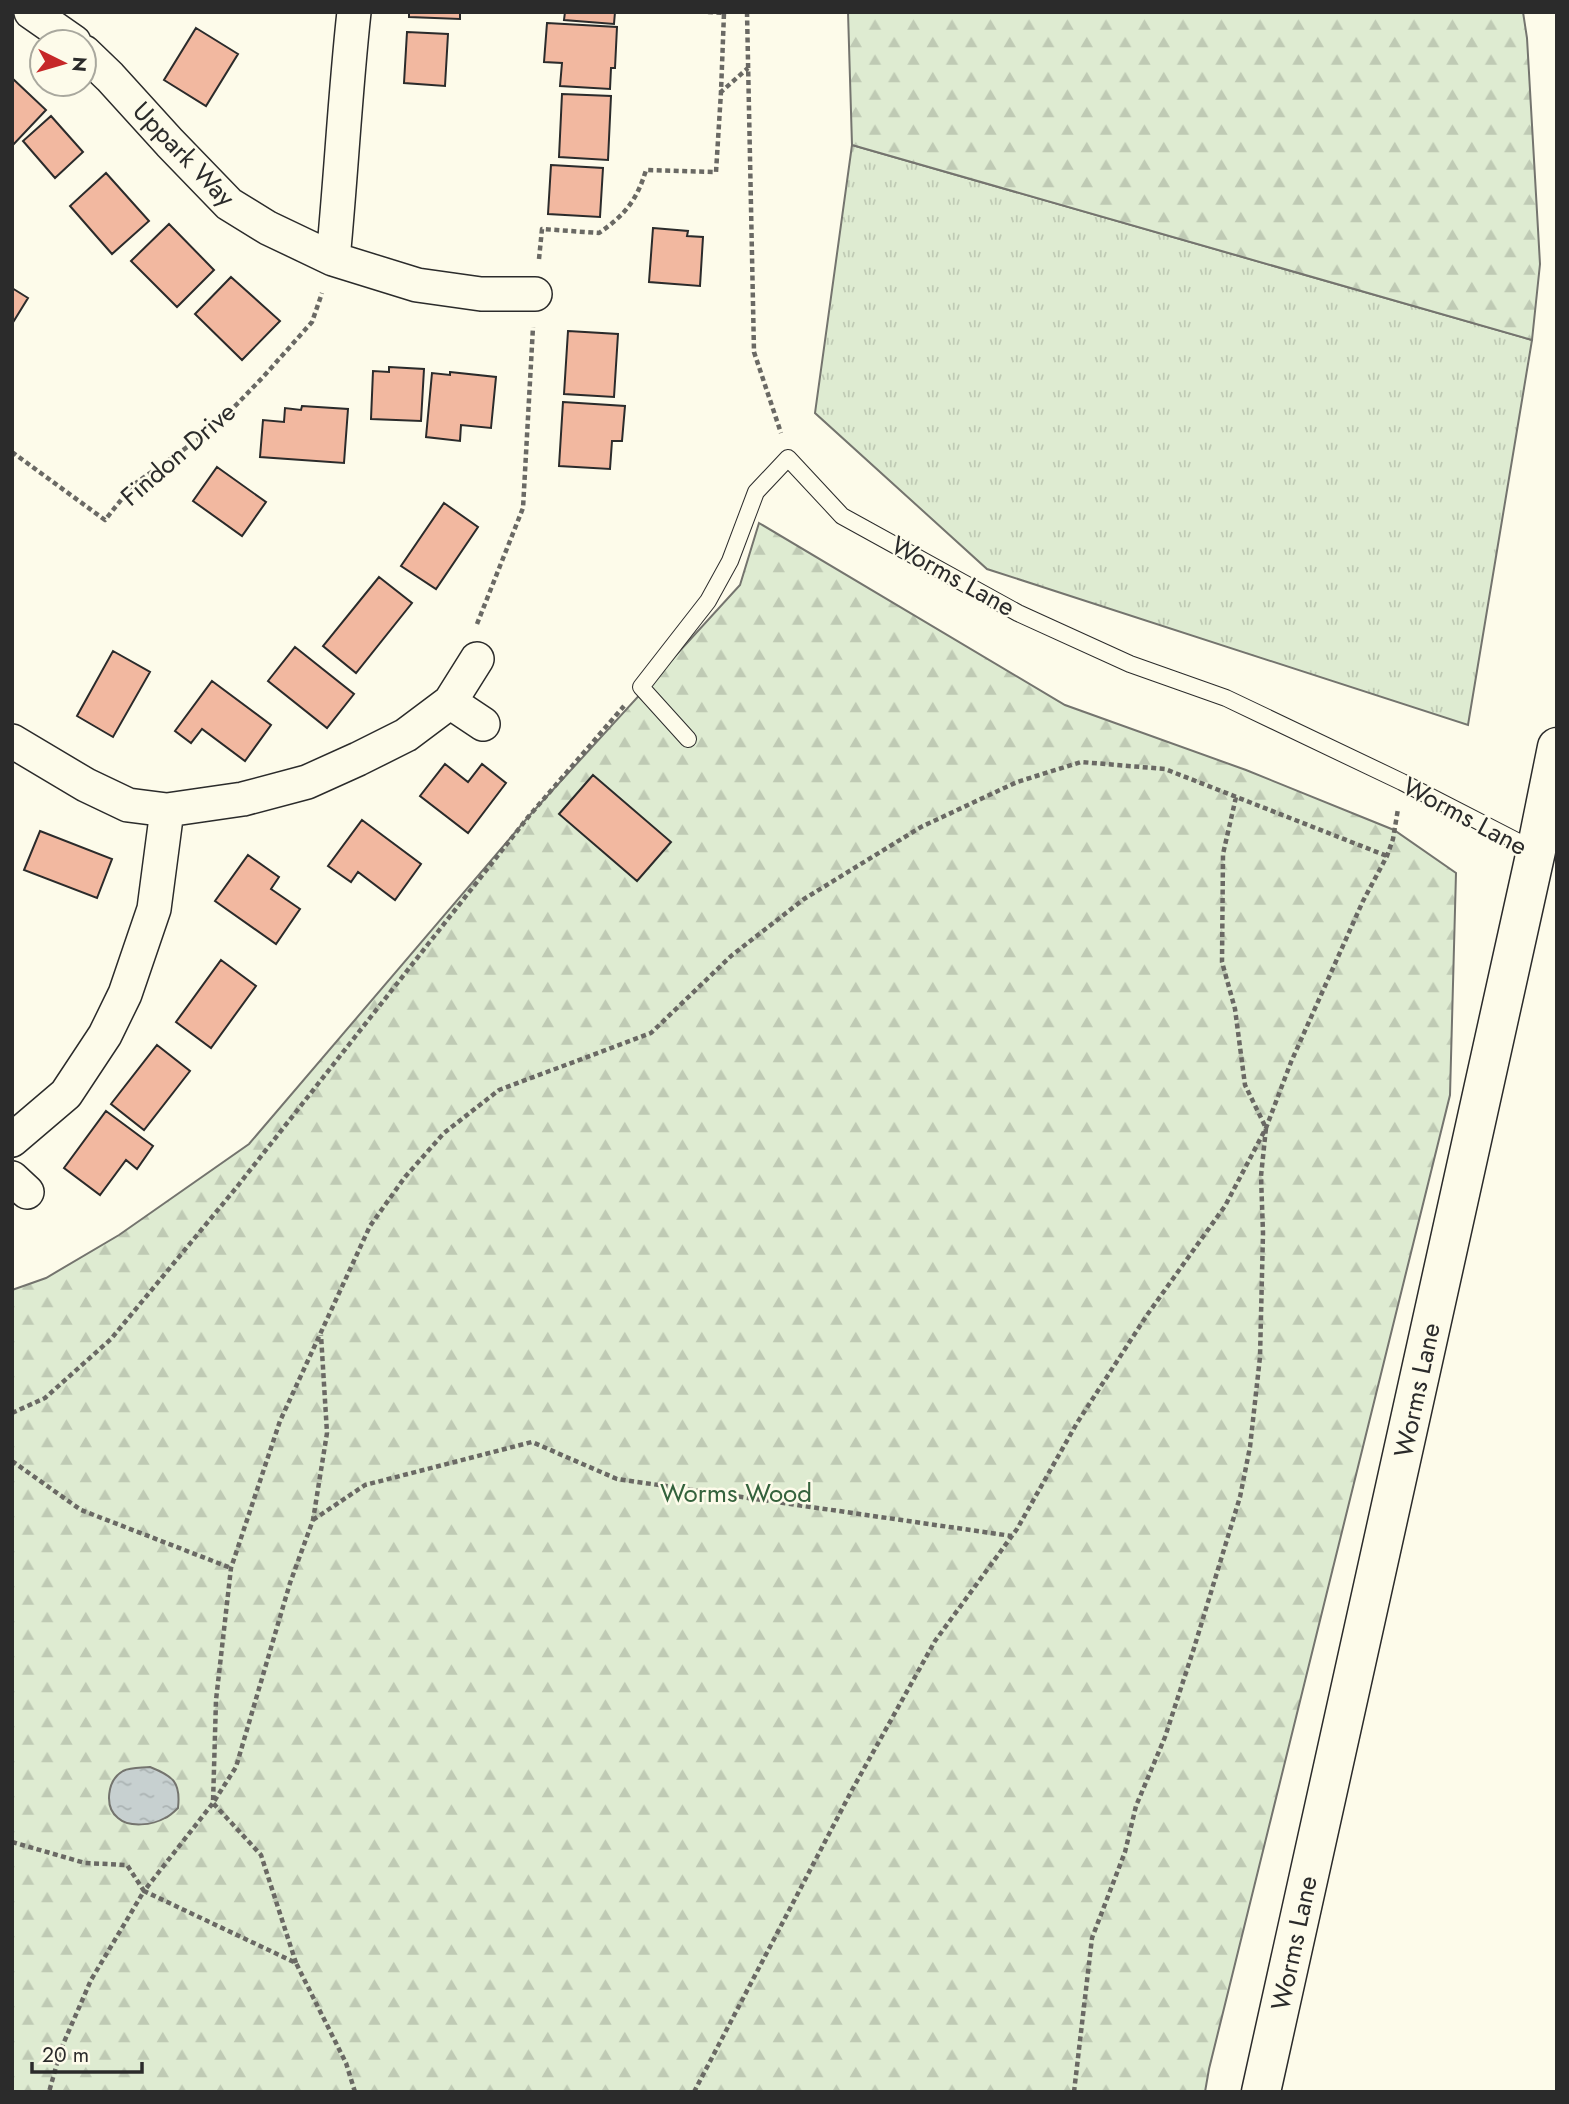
<svg xmlns="http://www.w3.org/2000/svg" width="1569" height="2104" font-family="Jost,sans-serif">
	<defs>
		<pattern id="grass-tufts" width="24" height="20" patternUnits="userSpaceOnUse" patternTransform="scale(1.75)"><rect width="24" height="20" fill="#deebd1"/><path d="M3 7l-1-3M5 7V3M7 7l1-3M15 17l-1-3M17 17v-4M19 17l1-3" fill="none" stroke="#bfcab4"/></pattern>
		<pattern id="forest-firs" width="22" height="20" patternUnits="userSpaceOnUse" patternTransform="scale(1.75)"><rect width="22" height="20" fill="#deebd1"/><path d="M5 1l3.5 6h-7zM16 11l3.5 6h-7z" fill="#bfcab4"/></pattern>
		<pattern id="water-ripples" width="26" height="14" patternUnits="userSpaceOnUse" patternTransform="scale(1.75)"><rect width="26" height="14" fill="#c7d0d0"/><path d="M2 4q2-2 4 0t4 0M15 11q2-2 4 0t4 0" fill="none" stroke="#abb3b3"/></pattern>
	</defs>
	<rect width="100%" height="100%" fill="#fdfbea"/>
	<path fill="url(#grass-tufts)" stroke="#74746e" stroke-width="2" d="M 852,145 L 1532,340 L 1468,725 L 987,569 L 815,413 Z"/>
	<path fill="url(#forest-firs)" stroke="#74746e" stroke-width="2" d="M 848,12 L 1523,12 L 1527,38 L 1540,264 L 1532,340 L 852,145 Z
		M 759,523 L 1065,705 L 1246,770 L 1394,830 L 1456,873 L 1450,1095 L 1209,2069 L 1205,2092 L 12,2092 L 12,1290 L 46,1278 L 119,1235 L 249,1144 L 529,816 L 740,585 Z"/>
	<path fill="url(#water-ripples)" stroke="#74746e" stroke-width="2" d="M 150,1767 C 173,1776 181,1782 178,1808 C 174,1812 170,1816 165,1818 C 153,1825 129,1828 118,1818 C 104,1807 107,1780 123,1771 C 131,1767 141,1768 150,1767 Z"/>
	<path fill="#f2b8a0" stroke="#2b2b2b" stroke-width="2" d="M 409,12 L 460,12 L 460,19 L 409,17 Z
		M 565,12 L 615,12 L 614,24 L 564,20 Z
		M 547,23 L 617,27 L 615,68 L 611,68 L 610,89 L 560,86 L 562,63 L 544,62 Z
		M 196,28 L 238,54 L 206,106 L 164,80 Z
		M 407,32 L 448,34 L 445,86 L 404,83 Z
		M 12,78 L 46,110 L 12,146 Z
		M 562,94 L 611,96 L 608,160 L 559,157 Z
		M 51,116 L 83,152 L 55,178 L 23,141 Z
		M 551,165 L 603,168 L 600,217 L 548,214 Z
		M 106,173 L 149,221 L 112,254 L 70,206 Z
		M 169,224 L 214,270 L 177,307 L 131,261 Z
		M 653,228 L 688,231 L 687,236 L 703,237 L 700,286 L 649,282 Z
		M 231,277 L 280,321 L 242,360 L 195,314 Z
		M 12,288 L 28,298 L 12,324 Z
		M 568,331 L 618,334 L 614,397 L 564,394 Z
		M 389,367 L 424,369 L 421,421 L 371,419 L 373,371 L 389,372 Z
		M 450,372 L 496,377 L 491,428 L 461,425 L 460,441 L 426,437 L 432,373 L 450,375 Z
		M 563,402 L 625,406 L 622,441 L 612,441 L 610,469 L 559,466 Z
		M 302,406 L 348,409 L 344,463 L 260,457 L 263,420 L 284,422 L 285,408 L 301,410 Z
		M 217,467 L 266,502 L 242,536 L 193,501 Z
		M 444,503 L 478,527 L 436,589 L 401,566 Z
		M 379,577 L 412,603 L 356,673 L 323,646 Z
		M 295,647 L 354,694 L 327,728 L 268,681 Z
		M 113,651 L 150,672 L 113,737 L 77,716 Z
		M 212,681 L 271,725 L 245,761 L 202,729 L 191,743 L 175,731 Z
		M 445,764 L 468,782 L 482,764 L 506,783 L 468,833 L 420,796 Z
		M 593,775 L 671,842 L 637,881 L 559,814 Z
		M 362,820 L 421,864 L 395,900 L 358,872 L 351,882 L 328,866 Z
		M 40,831 L 112,859 L 97,898 L 24,870 Z
		M 248,855 L 279,877 L 271,889 L 300,909 L 276,944 L 215,901 Z
		M 221,960 L 256,986 L 211,1048 L 176,1022 Z
		M 157,1045 L 190,1071 L 144,1130 L 111,1104 Z
		M 106,1111 L 153,1146 L 137,1169 L 126,1160 L 100,1195 L 64,1168 Z"/>
	<g fill="none" stroke-linecap="round" stroke-linejoin="round">
		<defs>
			<path id="lane" d="M 688,739 L 641,687 L 708,601 L 730,561 L 756,492 L 788,458 L 842,516 L 1018,613 L 1130,664 L 1226,698 L 1402,782 L 1536,851"/>
			<path id="street" d="M 31,12 L 74,42
				M 84,52 L 110,77 L 170,143 L 229,204 L 268,228 L 333,259 C 341,177 345,94 354,12
				M 333,259 L 417,285 L 481,294 L 535,294
				M 450,702 L 483,724
				M 12,741 L 86,785 L 128,805 L 167,810 L 243,799 L 307,782 L 358,759 L 406,735 L 450,702 L 477,659
				M 12,1140 L 66,1094 L 105,1035 L 125,994 L 154,909 L 167,810
				M 12,1178 L 27,1192"/>
			<path id="primary" d="M 1261,2092 L 1536,851 L 1557,747"/>
		</defs>
		<use href="#lane" stroke="#2b2b2b" stroke-width="18"/>
		<use href="#street" stroke="#2b2b2b" stroke-width="36"/>
		<use href="#primary" stroke="#2b2b2b" stroke-width="41"/>
		<path stroke="#6a6964" stroke-width="4.5" stroke-dasharray="5 3.5" stroke-linecap="butt" d="M 708,12 L 724,13 L 721,92 L 748,68
			M 747,12 L 754,352 L 781,433
			M 539,259 L 542,229 L 599,233 C 625,215 637,200 646,170 L 716,172 L 721,92
			M 12,452 L 105,520 L 133,485 L 213,429 L 264,376 L 312,322 L 322,293
			M 477,624 L 523,508 L 533,327
			M 12,1413 L 45,1398 L 111,1339 L 236,1188 L 529,816 L 624,706
			M 12,1461 L 81,1510 L 231,1568
			M 313,1520 L 365,1485 L 532,1442 L 617,1479 L 1012,1536
			M 12,1842 L 85,1863 L 127,1865 L 144,1891 L 91,1980 L 61,2049 L 49,2092
			M 296,1963 L 261,1855 L 213,1803 L 236,1767 L 290,1583 L 313,1520 L 327,1433 L 321,1335
			M 355,2092 L 346,2063 L 296,1963 L 144,1891 L 213,1803 L 216,1700 L 231,1568 L 280,1421 L 370,1226 L 405,1177 L 444,1133 L 499,1090 L 651,1033 L 731,956 L 804,899 L 921,827 L 1017,782 L 1081,762 L 1165,769 L 1387,856
			M 694,2092 L 852,1790 L 935,1641 L 1017,1529 L 1077,1423 L 1147,1315 L 1225,1206 L 1266,1128 L 1291,1062 L 1363,901 L 1387,856 L 1393,839 L 1398,809
			M 1074,2092 L 1092,1938 L 1125,1852 L 1136,1806 L 1165,1737 L 1194,1648 L 1240,1497 L 1250,1447 L 1260,1357 L 1263,1233 L 1261,1176 L 1266,1128 L 1245,1085 L 1235,1009 L 1222,962 L 1223,854 L 1236,797"/>
		<use href="#lane" stroke="#fdfbea" stroke-width="16"/>
		<use href="#street" stroke="#fdfbea" stroke-width="33"/>
		<use href="#primary" stroke="#fdfbea" stroke-width="38"/>
	</g>
	<g text-anchor="middle" stroke-width="5" stroke-linejoin="round" paint-order="stroke">
		<g font-size="26" fill="#2b2b2b" stroke="#fdfbea">
			<text transform="translate(184 154) rotate(46)" y="9">Uppark Way</text>
			<text transform="translate(178 454) rotate(-41)" y="9">Findon Drive</text>
			<text transform="translate(953 576) rotate(29)" y="9">Worms Lane</text>
			<text transform="translate(1465 816) rotate(28)" y="9">Worms Lane</text>
			<text transform="translate(1417 1390) rotate(-78)" y="9">Worms Lane</text>
			<text transform="translate(1294 1943) rotate(-78)" y="9">Worms Lane</text>
		</g>
		<g font-size="26" fill="#34623c" stroke="#fdfbea">
			<text x="736" y="1502">Worms Wood</text>
		</g>
	</g>
	<rect width="1569" height="2104" fill="none" stroke="#2b2b2b" stroke-width="28"/>
	<g transform="translate(63 63) rotate(95)"><circle r="33" fill="#fdfbea" stroke="#a9a89e" stroke-width="2"/>
	<path d="M0-5L12 26L0 18L-12 26Z" fill="#c62828"/>
	<text y="-10" font-size="19" font-weight="bold" text-anchor="middle" fill="#2b2b2b">N</text>
	</g>
	<path d="M32 2062v10h110v-10" fill="none" stroke="#2b2b2b" stroke-width="3.5"/>
	<text x="42" y="2062" font-size="21" fill="#2b2b2b" stroke="#fdfbea" stroke-width="5" paint-order="stroke">20 m</text>
</svg>
